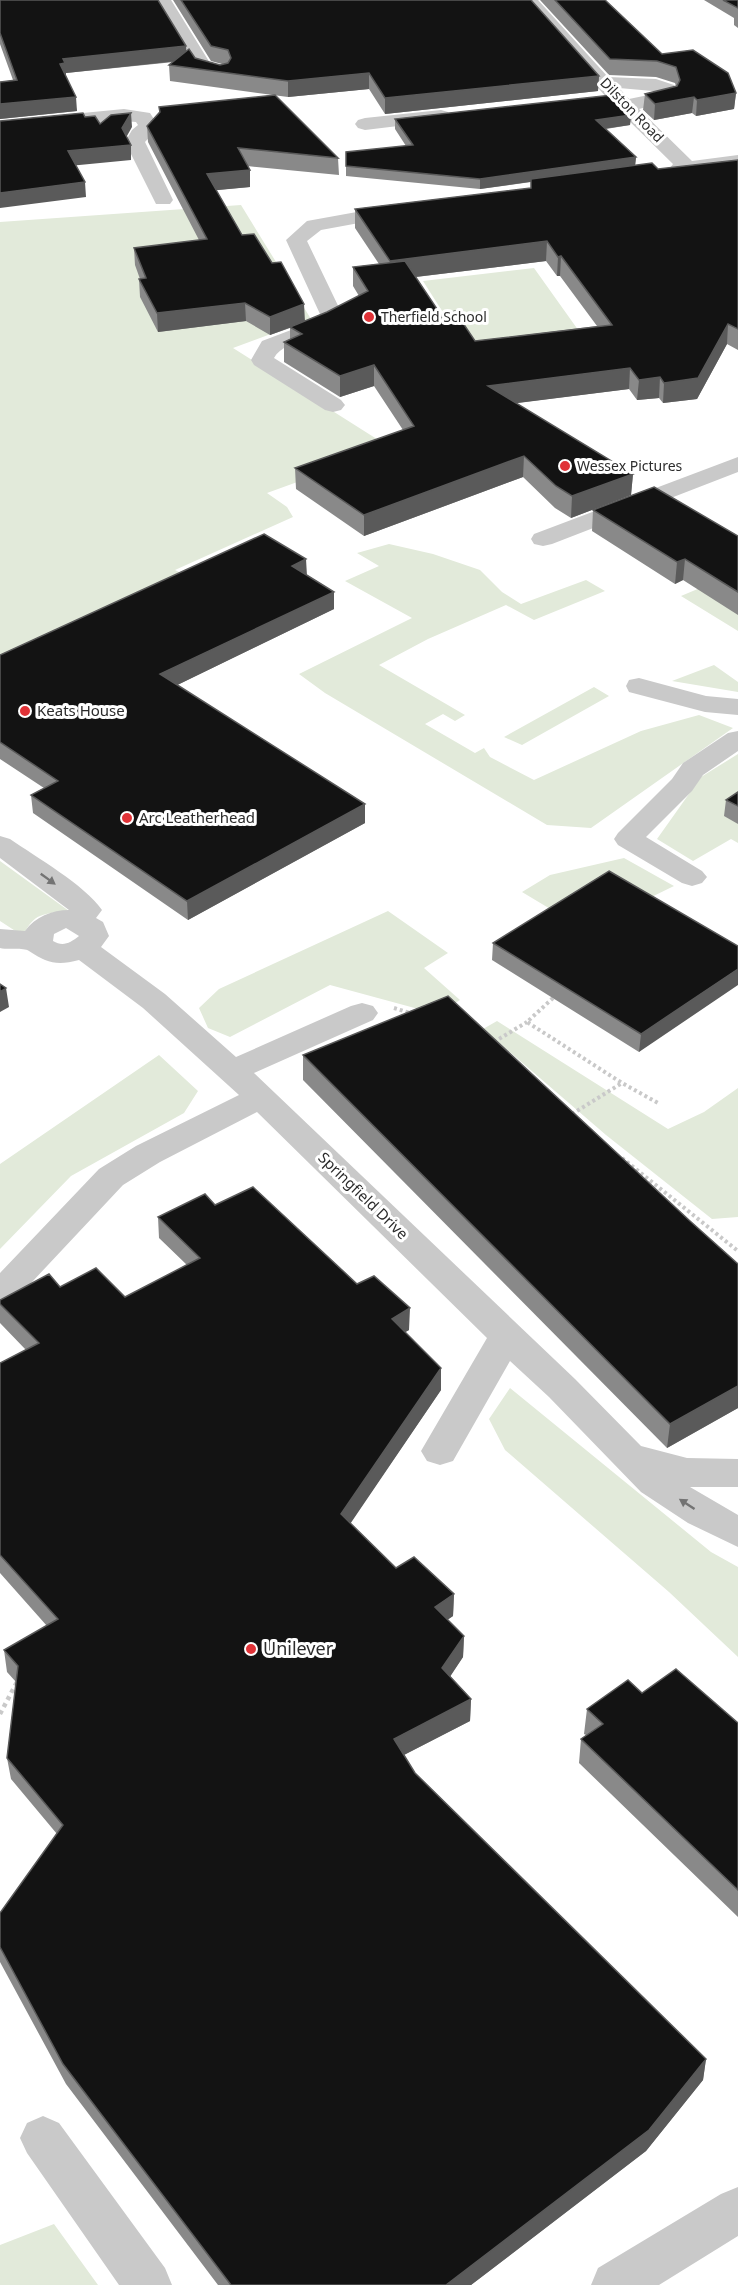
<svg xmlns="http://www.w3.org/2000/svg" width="738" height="2285" font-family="'Noto Sans',sans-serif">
	<rect width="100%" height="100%" fill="#fff"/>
	<path fill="#e2eada" d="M 241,205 L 311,319 L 233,348 L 391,448 L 267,493 L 287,507 L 293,517 L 175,570 L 201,583 L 0,673 L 0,222 Z
		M 534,268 L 586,341 L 470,355 L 423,281 Z
		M 389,544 L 433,554 L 480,570 L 502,592 L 521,604 L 586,580 L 605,591 L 534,620 L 506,605 L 428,639 L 379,665 L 465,715 L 455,721 L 443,714 L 425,724 L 475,753 L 484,748 L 490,757 L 534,780 L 641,731 L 699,715 L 733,728 L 591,828 L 547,825 L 325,693 L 299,674 L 412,618 L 345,581 L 379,566 L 357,553 Z
		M 738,572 L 738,631 L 681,596 Z
		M 714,665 L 738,682 L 738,692 L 672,681 Z
		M 594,687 L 609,696 L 522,745 L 504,737 Z
		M 738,754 L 738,843 L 731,839 L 693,861 L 657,839 L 701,777 Z
		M 624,858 L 674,886 L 635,905 L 557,913 L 522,892 L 550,875 Z
		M 0,861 L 69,911 C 44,914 34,912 23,936 L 0,921 Z
		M 388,911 L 448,953 L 424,968 L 460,1000 L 430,1019 L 422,1010 L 330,985 L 230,1037 L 208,1028 L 199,1008 L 219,989 Z
		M 497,1021 L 668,1129 L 704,1112 L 738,1088 L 738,1217 L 712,1219 L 606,1135 L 483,1029 Z
		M 159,1055 L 198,1091 L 184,1113 L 71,1176 L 0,1249 L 0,1164 Z
		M 510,1388 L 711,1552 L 738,1567 L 738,1657 L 669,1592 L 505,1450 L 489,1419 Z
		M 54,2224 L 98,2285 L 0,2285 L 0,2245 Z"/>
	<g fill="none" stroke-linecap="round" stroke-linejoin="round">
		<path stroke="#c9c9c9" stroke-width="4" stroke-dasharray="3 3" stroke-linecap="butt" d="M 553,998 L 527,1022 L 622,1083 L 658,1103
			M 394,1008 L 413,1014
			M 494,1042 L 527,1022
			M 572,1114 L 622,1083
			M 622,1158 L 738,1251"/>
		<path stroke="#c9c9c9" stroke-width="4.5" stroke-dasharray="4 4" stroke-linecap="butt" d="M 0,1714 L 18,1680"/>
		<path fill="#c9c9c9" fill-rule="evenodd" d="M 153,0 L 171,0 L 210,63 L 228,68 L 230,72 L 228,76 L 221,78 L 196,71 Z
			M 519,0 L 538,0 L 608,77 L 656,79 L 674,85 L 677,96 L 674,100 L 639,109 L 692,161 L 738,155 L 738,167 L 680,174 L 673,172 L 670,168 L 673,164 L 617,109 ZM 619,88 L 653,91 L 658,93 L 629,99 Z
			M 124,109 L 150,113 L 159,127 L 145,142 L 173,200 L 170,204 L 156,204 L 125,142 L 132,130 L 138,125 L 136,122 L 124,121 L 0,133 L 0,121 Z
			M 441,110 L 448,112 L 451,116 L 448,120 L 365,130 L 358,128 L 355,124 L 358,120 L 365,118 Z
			M 401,204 L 408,206 L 411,210 L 408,214 L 321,230 L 307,241 L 343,316 C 326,340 286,337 274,358 L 341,400 L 345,405 L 341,410 L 333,412 L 325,410 L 254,365 L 251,360 L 262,341 L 307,324 L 320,314 L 286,240 L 307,221 Z
			M 738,457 L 738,472 L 552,544 L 543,546 L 534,544 L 531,539 L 534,534 Z
			M 639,678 L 706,696 L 738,699 L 738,715 L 705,712 L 629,692 L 626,686 L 629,680 Z
			M 738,731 L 738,751 L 703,775 L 692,791 L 646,837 L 702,871 L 707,877 L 702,883 L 692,886 L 682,883 L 618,845 L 614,839 L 618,833 L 672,779 L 683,763 L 728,733 Z
			M 0,836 L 10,839 C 36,857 85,885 102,910 L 96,918 L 103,922 L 109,936 L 101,947 L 165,994 L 236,1057 L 351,1006 L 362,1003 L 373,1006 L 378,1013 L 373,1020 L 254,1073 L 575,1379 L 641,1446 L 687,1458 L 738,1459 L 738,1487 L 690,1487 L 738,1515 L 738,1547 L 688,1523 L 641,1492 L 549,1397 L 510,1361 L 453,1461 L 440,1465 L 427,1461 L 421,1451 L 487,1338 L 257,1112 L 160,1162 L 123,1185 L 17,1298 L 12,1306 L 0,1309 L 0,1273 L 99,1169 L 136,1146 L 239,1095 L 143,1008 L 79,960 C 57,966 47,963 29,951 C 23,947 8,950 0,948 L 0,929 L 25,931 C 35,917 52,910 69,910 L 0,858 ZM 66,928 L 79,936 C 70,943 63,947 53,941 L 54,934 Z
			M 43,2116 L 59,2123 L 165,2268 L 172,2285 L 119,2285 L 27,2153 L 20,2138 L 27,2123 Z
			M 738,2187 L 738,2236 L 659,2285 L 591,2285 L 598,2268 L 721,2194 Z"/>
	</g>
	<path fill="#898989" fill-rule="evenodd" d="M 0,0 L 186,51 L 195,58 L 220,65 L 222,64 L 211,61 L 173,0 L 531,0 L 599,76 L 598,91 L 385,114 L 369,89 L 288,97 L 170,81 L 169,65 L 174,62 L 66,73 L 66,77 L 77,111 L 0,119 L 0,82 L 13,80 L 0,44 Z
		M 540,0 L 605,0 L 662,54 L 736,93 L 734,109 L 696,116 L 692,113 L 654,120 L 643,110 L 645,94 L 676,86 L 675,83 L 656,77 L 609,75 Z
		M 704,0 L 738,0 L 738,28 L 734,25 L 734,18 Z
		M 159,107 L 338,158 L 339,175 L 247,166 L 250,170 L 250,187 L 216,190 L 242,235 L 305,321 L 327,312 L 359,296 L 353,286 L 353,267 L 379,264 L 355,228 L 355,209 L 531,188 L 531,182 L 480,189 L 346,176 L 346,152 L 406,146 L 395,129 L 395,119 L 631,115 L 630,125 L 606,129 L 636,157 L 635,165 L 658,169 L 738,160 L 738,350 L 727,344 L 697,399 L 663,403 L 659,398 L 637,400 L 629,389 L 516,403 L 633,474 L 631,495 L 571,518 L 555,508 L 523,477 L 364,536 L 296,489 L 295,468 L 403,430 L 374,386 L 340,397 L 284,362 L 284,342 L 290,339 L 290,328 L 270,335 L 246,321 L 158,332 L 140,297 L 139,279 L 140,279 L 135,265 L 134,248 L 199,240 L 148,142 L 147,126 L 159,112 ZM 546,261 L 557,276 L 560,276 L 597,326 L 475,341 L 441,315 L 416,277 Z
		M 593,510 L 738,536 L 738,615 L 683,580 L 675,584 L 592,531 Z
		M 307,575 L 334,592 L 334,609 L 177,685 L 365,804 L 365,823 L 188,920 L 33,813 L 31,795 L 44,788 L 0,759 L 0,655 Z
		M 738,792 L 738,824 L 724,816 L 726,800 Z
		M 493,943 L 738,946 L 639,1052 L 492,960 Z
		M 303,1055 L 690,1221 L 738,1264 L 738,1408 L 667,1448 L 303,1080 Z
		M 215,1205 L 357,1284 L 409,1330 L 405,1332 L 441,1368 L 441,1390 L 350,1523 L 396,1568 L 454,1594 L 453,1616 L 447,1620 L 464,1636 L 463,1657 L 450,1676 L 471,1699 L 470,1721 L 404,1755 L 415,1773 L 706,2059 L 703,2080 L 646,2151 L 471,2285 L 218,2285 L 66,2084 L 0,1962 L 0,1913 L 57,1834 L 11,1779 L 7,1758 L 16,1682 L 7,1672 L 4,1650 L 47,1626 L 0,1573 L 0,1363 L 26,1350 L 0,1323 L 0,1300 L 60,1287 L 125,1297 L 187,1265 L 159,1238 L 158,1217 Z
		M 642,1693 L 738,1723 L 738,1917 L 579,1763 L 581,1739 L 586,1735 L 584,1734 L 587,1709 Z"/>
	<path fill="#5a5a5a" d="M 186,46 L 187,60 L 66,73 L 66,77 L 60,64 L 63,59 Z
		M 369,73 L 369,89 L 288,97 L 288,81 Z
		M 599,76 L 598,91 L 385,114 L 385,98 Z
		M 736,93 L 734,109 L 696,116 L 697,100 Z
		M 76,97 L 77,111 L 0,119 L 0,104 Z
		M 694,97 L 692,113 L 654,120 L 655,104 Z
		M 131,113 L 132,127 L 123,143 L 122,128 Z
		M 631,115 L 630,125 L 596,130 L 596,120 Z
		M 131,145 L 131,160 L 69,166 L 68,151 Z
		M 636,157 L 635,167 L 480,189 L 480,179 Z
		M 250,170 L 250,187 L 208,191 L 207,174 Z
		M 85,182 L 86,197 L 0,208 L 0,193 Z
		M 547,241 L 546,261 L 390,280 L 390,261 Z
		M 561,256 L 560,276 L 557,276 L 558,257 Z
		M 245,303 L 246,321 L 158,332 L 157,313 Z
		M 304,304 L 305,322 L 270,335 L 270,317 Z
		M 728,324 L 727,344 L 697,399 L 663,403 L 664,383 Z
		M 374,365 L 374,386 L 340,397 L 340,376 Z
		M 630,368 L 629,389 L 487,407 L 488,386 Z
		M 660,377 L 659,398 L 637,400 L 639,380 Z
		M 524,456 L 523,477 L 364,536 L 364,515 Z
		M 633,474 L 631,495 L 571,518 L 572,496 Z
		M 306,559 L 307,576 L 292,566 Z
		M 685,559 L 683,580 L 675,584 L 677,562 Z
		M 334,592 L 334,609 L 161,693 L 160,674 Z
		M 365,804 L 365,823 L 188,920 L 187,901 Z
		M 738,969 L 738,985 L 639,1052 L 641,1034 Z
		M 6,988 L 9,1007 L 0,1012 L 0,992 Z
		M 410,1308 L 409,1330 L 392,1340 L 392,1319 Z
		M 441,1368 L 441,1390 L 342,1536 L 341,1514 Z
		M 738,1386 L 738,1408 L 667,1448 L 670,1424 Z
		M 454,1594 L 453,1616 L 434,1629 L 435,1607 Z
		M 464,1636 L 463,1657 L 442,1689 L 442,1668 Z
		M 471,1699 L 470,1721 L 394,1760 L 394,1739 Z
		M 706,2059 L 703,2080 L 646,2151 L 471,2285 L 446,2285 Z"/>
	<path fill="#131313" stroke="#5a5a5a" stroke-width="1.5" d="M 0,0 L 158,0 L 186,46 L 63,59 L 65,63 L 60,64 L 76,97 L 0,104 L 0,82 L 17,80 L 0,33 Z
		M 181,0 L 531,0 L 599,76 L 385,98 L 369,73 L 288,81 L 169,65 L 189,49 L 195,58 L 220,65 L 228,63 L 231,58 L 228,50 L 211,46 Z
		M 555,0 L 605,0 L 662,54 L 693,50 L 728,73 L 736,93 L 697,100 L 694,97 L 655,104 L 645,94 L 677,86 L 680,80 L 676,67 L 657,61 L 610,59 Z
		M 723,0 L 738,0 L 738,8 Z
		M 275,95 L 338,158 L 238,148 L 250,170 L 207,174 L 242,235 L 254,234 L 272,263 L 281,262 L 304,304 L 270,317 L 245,303 L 157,313 L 139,279 L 146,278 L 134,248 L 207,239 L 147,126 L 160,112 L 159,107 Z
		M 612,95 L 631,115 L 596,120 L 636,157 L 480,179 L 346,166 L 346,152 L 413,145 L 395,119 Z
		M 83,113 L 85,117 L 95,116 L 100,124 L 111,115 L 131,113 L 122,128 L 131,145 L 68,151 L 85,182 L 0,193 L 0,121 Z
		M 738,160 L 738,329 L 728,324 L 698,378 L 664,383 L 660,377 L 639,380 L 630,368 L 488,386 L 633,474 L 572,496 L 556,486 L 524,456 L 364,515 L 295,468 L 414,426 L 374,365 L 340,376 L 284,342 L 302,334 L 290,327 L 327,312 L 368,291 L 353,267 L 405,261 L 441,315 L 455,311 L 475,341 L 612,325 L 561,256 L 558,257 L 547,241 L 390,261 L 355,209 L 531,188 L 531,179 L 652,163 L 658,169 Z
		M 654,487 L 738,536 L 738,592 L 685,559 L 677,562 L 593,510 Z
		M 264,534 L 306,559 L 292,566 L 334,592 L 160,674 L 365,804 L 187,901 L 31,795 L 58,781 L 0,742 L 0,655 Z
		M 738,792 L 738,806 L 726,800 Z
		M 609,871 L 738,946 L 738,969 L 641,1034 L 493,943 Z
		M 0,984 L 6,988 L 0,992 Z
		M 448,996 L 690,1221 L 738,1264 L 738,1386 L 670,1424 L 303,1055 Z
		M 253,1187 L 357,1284 L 374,1276 L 410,1308 L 392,1319 L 441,1368 L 341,1514 L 396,1568 L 414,1557 L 454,1594 L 435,1607 L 464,1636 L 442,1668 L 471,1699 L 394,1739 L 415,1773 L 706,2059 L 649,2130 L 446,2285 L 231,2285 L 63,2064 L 0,1947 L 0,1913 L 63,1825 L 7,1758 L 18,1666 L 4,1650 L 58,1619 L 0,1555 L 0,1363 L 39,1343 L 0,1304 L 0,1300 L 49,1274 L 60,1287 L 96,1268 L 125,1297 L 200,1258 L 158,1217 L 205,1194 L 215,1205 Z
		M 676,1669 L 738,1723 L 738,1890 L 581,1739 L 603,1724 L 587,1709 L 628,1680 L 642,1693 Z"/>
	<defs><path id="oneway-solid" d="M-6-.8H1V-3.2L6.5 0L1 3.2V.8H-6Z" transform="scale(1.5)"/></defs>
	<g fill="#737373">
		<use href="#oneway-solid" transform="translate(48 879) rotate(36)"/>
		<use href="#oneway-solid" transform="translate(687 1504) rotate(-147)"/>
	</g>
	<g fill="#e03237" stroke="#fff" stroke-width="2">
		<circle cx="369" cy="317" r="6"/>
		<circle cx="565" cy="466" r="6"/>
		<circle cx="25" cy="711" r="6"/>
		<circle cx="127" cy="818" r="6"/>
		<circle cx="251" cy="1649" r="6"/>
	</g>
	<g text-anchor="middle" stroke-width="6" stroke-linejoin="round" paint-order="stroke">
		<g font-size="14" fill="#2c2c2c" stroke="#fff">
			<text transform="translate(632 110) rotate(46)" y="5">Dilston Road</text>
		</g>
		<g font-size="14" fill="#2c2c2c" stroke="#fff" text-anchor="start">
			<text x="381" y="322">Therfield School</text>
			<text x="577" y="471">Wessex Pictures</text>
		</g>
		<g font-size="15" fill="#2c2c2c" stroke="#fff" text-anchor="start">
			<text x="37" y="716">Keats House</text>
			<text x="139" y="823">Arc Leatherhead</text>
		</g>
		<g font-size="15" fill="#2c2c2c" stroke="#fff">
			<text transform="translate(363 1196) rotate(44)" y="5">Springfield Drive</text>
		</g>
		<g font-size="18" fill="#2c2c2c" stroke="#fff" text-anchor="start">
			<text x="263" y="1655">Unilever</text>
		</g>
	</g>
</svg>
